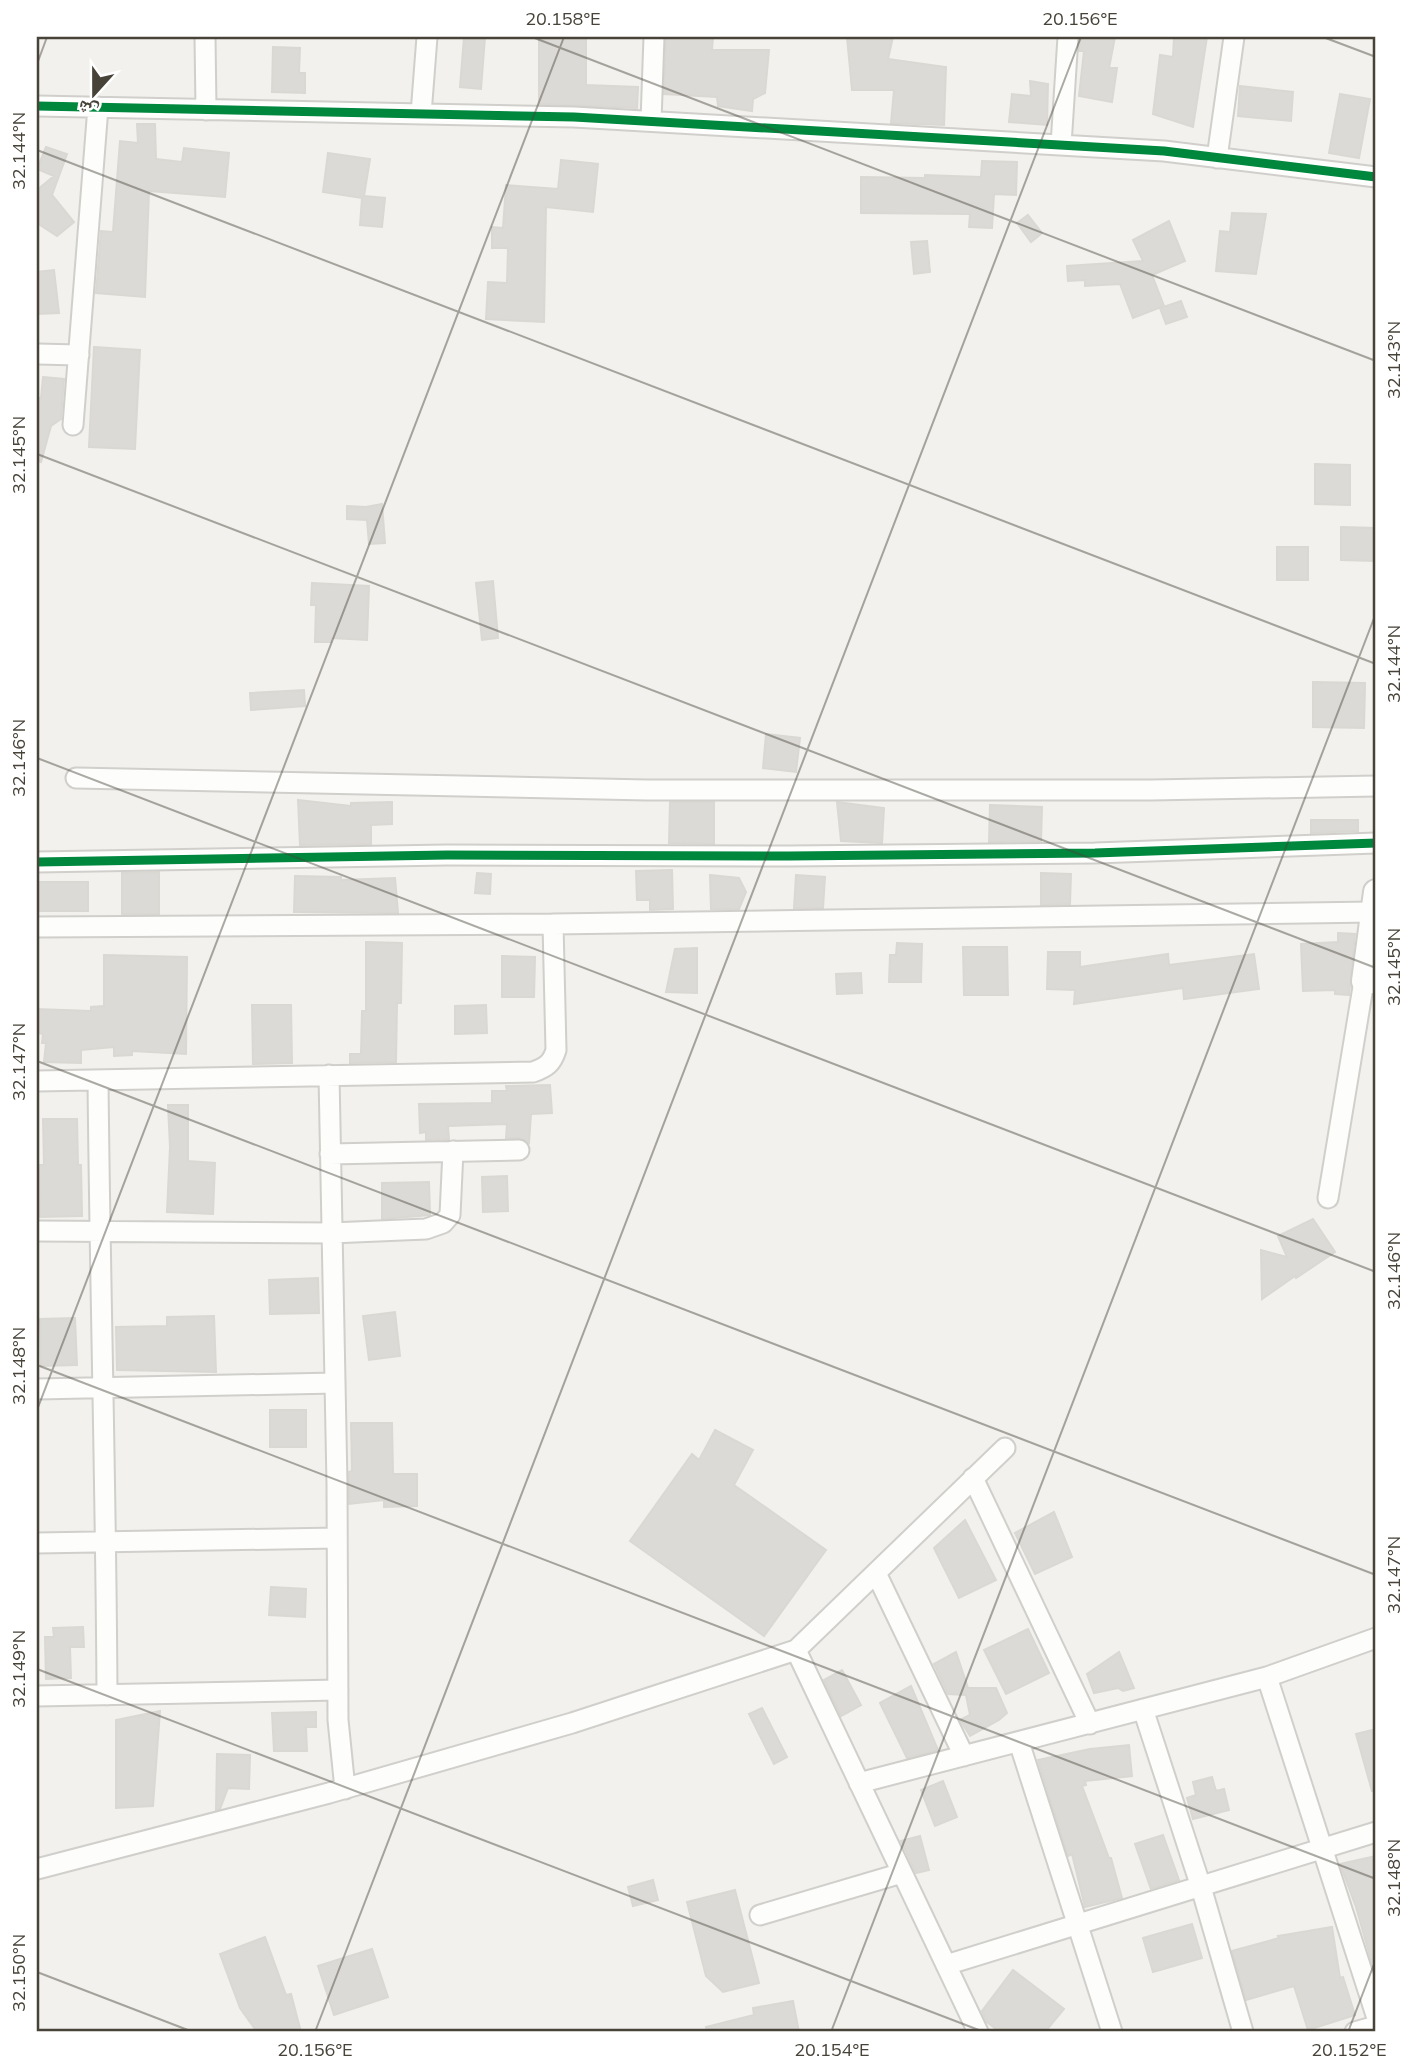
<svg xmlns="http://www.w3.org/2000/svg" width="1413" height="2069" font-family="Mulish,'Noto Naskh Arabic',sans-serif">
	<rect width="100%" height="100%" fill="#f2f1ed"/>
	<path fill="#dcdad6" stroke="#dad8d3" stroke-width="2" d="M 464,37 L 485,37 L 481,89 L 460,87 Z
		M 539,37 L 586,37 L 586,85 L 638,87 L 637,108 L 539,104 Z
		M 666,37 L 713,37 L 712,50 L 769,50 L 765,93 L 753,99 L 752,111 L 718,106 L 717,97 L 664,94 Z
		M 847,37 L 893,37 L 888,59 L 946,67 L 944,125 L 891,123 L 894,90 L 852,90 Z
		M 1080,37 L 1115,37 L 1109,68 L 1117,68 L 1112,102 L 1079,96 L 1084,51 L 1079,51 Z
		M 1174,37 L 1207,37 L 1193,127 L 1153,114 L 1160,55 L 1173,57 Z
		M 273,47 L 300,48 L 299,73 L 305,73 L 305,93 L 272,92 Z
		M 1030,81 L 1048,84 L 1047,125 L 1009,122 L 1012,94 L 1031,96 Z
		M 1240,86 L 1293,92 L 1291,121 L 1238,116 Z
		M 1340,94 L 1370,99 L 1359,158 L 1329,153 Z
		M 137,124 L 155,124 L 156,159 L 182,162 L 184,148 L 229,153 L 225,197 L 149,191 L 145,297 L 96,293 L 101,231 L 113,232 L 120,141 L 138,143 Z
		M 46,147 L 67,154 L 52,195 L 74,222 L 57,236 L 37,223 L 37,190 L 54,176 L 37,169 Z
		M 328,153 L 370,159 L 364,196 L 385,198 L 382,227 L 360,225 L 362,198 L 323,192 Z
		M 561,160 L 598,164 L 593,212 L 546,207 L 544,322 L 486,319 L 488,282 L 507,283 L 508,248 L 492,248 L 492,227 L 503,228 L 506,185 L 558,189 Z
		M 982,161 L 1017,162 L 1016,195 L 994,194 L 992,228 L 969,227 L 970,214 L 861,213 L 861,177 L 925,178 L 925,175 L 981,177 Z
		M 1232,213 L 1266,214 L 1256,274 L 1216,271 L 1220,231 L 1230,232 Z
		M 1028,215 L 1042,233 L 1031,242 L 1017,223 Z
		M 1169,221 L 1185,261 L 1152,275 L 1164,306 L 1133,318 L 1120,284 L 1085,286 L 1085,280 L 1068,281 L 1067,266 L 1143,261 L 1133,240 Z
		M 927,241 L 930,272 L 914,274 L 911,242 Z
		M 54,270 L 59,313 L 37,314 L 37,272 Z
		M 1181,301 L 1187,317 L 1166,324 L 1160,308 Z
		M 94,347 L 140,350 L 135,449 L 89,447 Z
		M 43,377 L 64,379 L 61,419 L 51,426 L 41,462 L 37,461 L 37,398 L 41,398 Z
		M 1315,464 L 1350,465 L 1350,505 L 1315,504 Z
		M 382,504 L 385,543 L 369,544 L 367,520 L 347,519 L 347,506 L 366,507 Z
		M 1341,527 L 1376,528 L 1376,561 L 1341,560 Z
		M 1277,547 L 1308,547 L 1308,580 L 1277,580 Z
		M 493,581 L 498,638 L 482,640 L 476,583 Z
		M 312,583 L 369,586 L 367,640 L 331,638 L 331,642 L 315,642 L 316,605 L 311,605 Z
		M 1313,682 L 1365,683 L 1364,728 L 1313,727 Z
		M 304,690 L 305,706 L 251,710 L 250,693 Z
		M 766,734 L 800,738 L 796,772 L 763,768 Z
		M 298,800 L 351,806 L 351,803 L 392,802 L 392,824 L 371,825 L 371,844 L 300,845 Z
		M 670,802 L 714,802 L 714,844 L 669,843 Z
		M 837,802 L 884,808 L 882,843 L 841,841 Z
		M 990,805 L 1042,807 L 1041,841 L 989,842 Z
		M 1311,820 L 1358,820 L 1358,831 L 1311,833 Z
		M 672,870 L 673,909 L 650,910 L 650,900 L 637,900 L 636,871 Z
		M 159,872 L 159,914 L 122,914 L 122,873 Z
		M 477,873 L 491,874 L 490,894 L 475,893 Z
		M 1041,873 L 1071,874 L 1070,904 L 1041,905 Z
		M 710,875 L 739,878 L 746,892 L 739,909 L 711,909 Z
		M 796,875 L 825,877 L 823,908 L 794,908 Z
		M 295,876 L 341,877 L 341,880 L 395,878 L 398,913 L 294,912 Z
		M 37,882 L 88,882 L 88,911 L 37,911 Z
		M 1338,933 L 1355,934 L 1349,995 L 1335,994 L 1335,990 L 1303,991 L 1301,944 L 1338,942 Z
		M 366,942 L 402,943 L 401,1003 L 397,1003 L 396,1062 L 350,1063 L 350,1054 L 361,1054 L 362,1011 L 366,1011 Z
		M 897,943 L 922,944 L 921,982 L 889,982 L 890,955 L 896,955 Z
		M 963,947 L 1007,947 L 1008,995 L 964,995 Z
		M 697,948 L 697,993 L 666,992 L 675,949 Z
		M 1048,952 L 1080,952 L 1080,967 L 1168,954 L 1169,965 L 1254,954 L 1259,989 L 1184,999 L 1183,988 L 1074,1004 L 1075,990 L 1047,989 Z
		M 104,955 L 187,957 L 186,1054 L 132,1051 L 132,1055 L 114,1056 L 114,1047 L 81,1050 L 81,1063 L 44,1062 L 46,1043 L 42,1043 L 43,1034 L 37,1033 L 37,1009 L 91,1011 L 91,1007 L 104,1006 Z
		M 502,956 L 535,957 L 534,997 L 502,997 Z
		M 861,973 L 862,993 L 837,994 L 836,974 Z
		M 252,1005 L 291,1005 L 292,1063 L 253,1064 Z
		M 486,1005 L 487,1033 L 455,1034 L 455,1006 Z
		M 550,1085 L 552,1113 L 531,1114 L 529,1143 L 519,1138 L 506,1138 L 507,1124 L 448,1126 L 449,1139 L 426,1140 L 426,1132 L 420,1133 L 419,1104 L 492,1103 L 492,1091 L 507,1091 L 506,1086 Z
		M 168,1105 L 188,1105 L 188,1161 L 215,1163 L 213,1214 L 167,1212 L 170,1147 Z
		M 43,1119 L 77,1119 L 78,1165 L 81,1165 L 82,1216 L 40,1217 L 39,1165 L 44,1165 Z
		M 507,1176 L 508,1211 L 483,1212 L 482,1177 Z
		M 429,1182 L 430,1215 L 382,1219 L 382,1183 Z
		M 1313,1219 L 1335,1252 L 1296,1278 L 1295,1276 L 1262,1299 L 1261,1250 L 1287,1257 L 1278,1236 Z
		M 318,1278 L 319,1313 L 270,1314 L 269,1280 Z
		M 395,1312 L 400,1356 L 369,1360 L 363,1316 Z
		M 214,1316 L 216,1372 L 117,1370 L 116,1327 L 167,1326 L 167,1317 Z
		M 75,1318 L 77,1365 L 41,1366 L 40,1319 Z
		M 270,1410 L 306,1410 L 306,1447 L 270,1447 Z
		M 351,1423 L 392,1423 L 393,1474 L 417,1474 L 417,1506 L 384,1507 L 384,1500 L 349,1504 L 349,1472 L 352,1471 Z
		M 715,1430 L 753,1450 L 734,1485 L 826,1550 L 764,1636 L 630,1541 L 692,1454 L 699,1460 Z
		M 1054,1512 L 1072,1557 L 1035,1574 L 1015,1533 Z
		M 965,1520 L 996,1580 L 959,1598 L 934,1548 Z
		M 271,1587 L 306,1589 L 305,1617 L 269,1615 Z
		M 83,1627 L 84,1647 L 70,1647 L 71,1678 L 46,1679 L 45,1637 L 54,1637 L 53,1628 Z
		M 1028,1629 L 1049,1673 L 1006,1694 L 984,1650 Z
		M 956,1652 L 968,1688 L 996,1688 L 1007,1713 L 999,1720 L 970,1736 L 960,1720 L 970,1715 L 966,1695 L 948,1694 L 934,1664 Z
		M 1119,1652 L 1134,1688 L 1123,1691 L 1118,1688 L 1094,1693 L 1087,1674 Z
		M 842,1670 L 861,1705 L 841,1716 L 824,1680 Z
		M 911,1686 L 938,1750 L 907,1758 L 880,1703 Z
		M 762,1708 L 787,1757 L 774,1764 L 749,1714 Z
		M 160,1711 L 153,1806 L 116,1808 L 116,1720 Z
		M 316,1712 L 316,1727 L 306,1727 L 307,1751 L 274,1751 L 272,1713 Z
		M 1376,1729 L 1376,1791 L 1372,1791 L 1356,1734 Z
		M 1129,1745 L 1132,1776 L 1085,1781 L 1086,1785 L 1082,1786 L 1109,1858 L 1111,1858 L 1122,1898 L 1085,1907 L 1072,1854 L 1068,1856 L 1038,1760 L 1090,1749 Z
		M 217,1754 L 250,1755 L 249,1789 L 228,1788 L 220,1809 L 216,1810 Z
		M 1212,1777 L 1216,1791 L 1224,1789 L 1229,1810 L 1193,1819 L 1187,1798 L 1196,1795 L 1193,1782 Z
		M 943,1781 L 957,1817 L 935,1826 L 921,1790 Z
		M 1163,1835 L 1179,1880 L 1151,1889 L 1135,1844 Z
		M 920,1836 L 929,1870 L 916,1873 L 901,1841 Z
		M 1376,1856 L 1376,1967 L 1373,1967 L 1356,1907 L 1340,1864 Z
		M 653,1880 L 658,1900 L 633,1906 L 628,1887 Z
		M 735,1890 L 759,1983 L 723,1992 L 706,1976 L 687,1902 Z
		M 1192,1924 L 1202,1958 L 1153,1972 L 1143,1938 Z
		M 1332,1927 L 1340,1978 L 1343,1977 L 1355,2015 L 1308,2030 L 1294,1986 L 1246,2000 L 1232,1951 L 1279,1938 L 1278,1936 Z
		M 265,1937 L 286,1995 L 291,1994 L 301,2032 L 257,2032 L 240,2008 L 220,1954 Z
		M 372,1949 L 388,1997 L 334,2015 L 318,1966 Z
		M 1013,1970 L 1064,2009 L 1045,2032 L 1000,2032 L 987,2022 L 982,2011 Z
		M 793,2001 L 799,2032 L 707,2032 L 706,2027 L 754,2015 L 753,2008 Z"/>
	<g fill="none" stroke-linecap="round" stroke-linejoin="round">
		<defs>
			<path id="minor" d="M 205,37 L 206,110
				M 37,106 L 574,117 L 1164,151 L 1376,177
				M 421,114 L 427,37
				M 651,121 L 654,37
				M 1061,145 L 1068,37
				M 1217,158 L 1234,37
				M 37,354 L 79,355
				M 73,425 L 98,107
				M 76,778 L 647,790 L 1151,790 L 1376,786
				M 37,862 L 447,855 L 789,856 L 1095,853 L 1376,843
				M 37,927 L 553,924 L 1374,912
				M 329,1075 L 337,1484 L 338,1720 L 345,1789
				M 98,1080 C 100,1285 106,1490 107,1695
				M 37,1081 L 533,1072 C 547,1067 552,1063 556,1050 L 553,924
				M 330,1154 L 519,1150
				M 1328,1198 L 1364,981
				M 37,1231 L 331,1233 L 426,1229 L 443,1223 L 450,1215 L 453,1151
				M 37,1389 L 335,1383
				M 973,1478 L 1090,1724
				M 37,1543 L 337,1538
				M 876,1573 L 964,1756
				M 796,1650 L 978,2032
				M 1267,1677 L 1376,2015
				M 37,1696 L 338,1690
				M 1143,1709 L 1201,1887 L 1243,2032
				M 1019,1742 L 1112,2032
				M 859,1783 L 1267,1677 L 1376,1638
				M 37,1869 L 329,1793 L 572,1723 L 796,1650 L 1005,1448
				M 760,1915 L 902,1873
				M 946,1965 L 1376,1832
				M 1355,2032 L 1376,2026"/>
			<path id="tertiary" d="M 1376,892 L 1364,981 L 1376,981"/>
		</defs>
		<use href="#minor" stroke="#d0cfcb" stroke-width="23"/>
		<use href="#tertiary" stroke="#d0cfcb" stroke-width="28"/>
		<use href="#minor" stroke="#fdfdfc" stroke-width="19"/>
		<use href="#tertiary" stroke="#fdfdfc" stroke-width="24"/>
		<defs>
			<path id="cycleway" d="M 37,106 L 574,117 L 1164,151 L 1376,177
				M 37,862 L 447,855 L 789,856 L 1095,853 L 1376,843"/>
		</defs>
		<use href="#cycleway" stroke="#fff" stroke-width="13"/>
		<use href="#cycleway" stroke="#00873e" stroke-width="9"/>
	</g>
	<path fill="none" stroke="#484339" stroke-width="2" stroke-opacity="0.45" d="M 532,37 L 1376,361M 1323,37 L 1376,57M 37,64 L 47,37M 37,150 L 1376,664M 37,454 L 1376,968M 37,758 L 1376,1272M 37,1061 L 1376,1575M 37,1365 L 1376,1879M 37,1410 L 564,37M 37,1669 L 984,2032M 37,1972 L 193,2032M 315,2032 L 1081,37M 831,2032 L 1376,613M 1348,2032 L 1376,1959"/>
	<rect width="1413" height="2069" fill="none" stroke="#ffffff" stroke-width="77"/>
	<g transform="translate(94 94) rotate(201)" stroke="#ffffff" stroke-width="5" paint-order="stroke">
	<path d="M0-5L12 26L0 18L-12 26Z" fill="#484339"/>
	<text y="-10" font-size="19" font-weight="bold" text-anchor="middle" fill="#484339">ش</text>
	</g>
	<rect x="38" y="38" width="1336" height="1992" fill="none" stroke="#484339" stroke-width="2.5"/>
	<g font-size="18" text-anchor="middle" fill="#484339">
		<text x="563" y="25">20.158°E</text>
		<text x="1080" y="25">20.156°E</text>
		<text transform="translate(19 151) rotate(-90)" y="6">32.144°N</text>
		<text transform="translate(1394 360) rotate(-90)" y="6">32.143°N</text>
		<text transform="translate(19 455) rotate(-90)" y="6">32.145°N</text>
		<text transform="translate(1394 664) rotate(-90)" y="6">32.144°N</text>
		<text transform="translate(19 758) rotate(-90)" y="6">32.146°N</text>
		<text transform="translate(1394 967) rotate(-90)" y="6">32.145°N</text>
		<text transform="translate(19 1062) rotate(-90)" y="6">32.147°N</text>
		<text transform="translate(1394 1271) rotate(-90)" y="6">32.146°N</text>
		<text transform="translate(19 1366) rotate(-90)" y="6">32.148°N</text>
		<text transform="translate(1394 1575) rotate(-90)" y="6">32.147°N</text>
		<text transform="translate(19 1669) rotate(-90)" y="6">32.149°N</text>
		<text transform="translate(1394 1878) rotate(-90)" y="6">32.148°N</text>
		<text transform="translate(19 1973) rotate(-90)" y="6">32.150°N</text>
		<text x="315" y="2056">20.156°E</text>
		<text x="832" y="2056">20.154°E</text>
		<text x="1349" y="2056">20.152°E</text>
	</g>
</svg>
